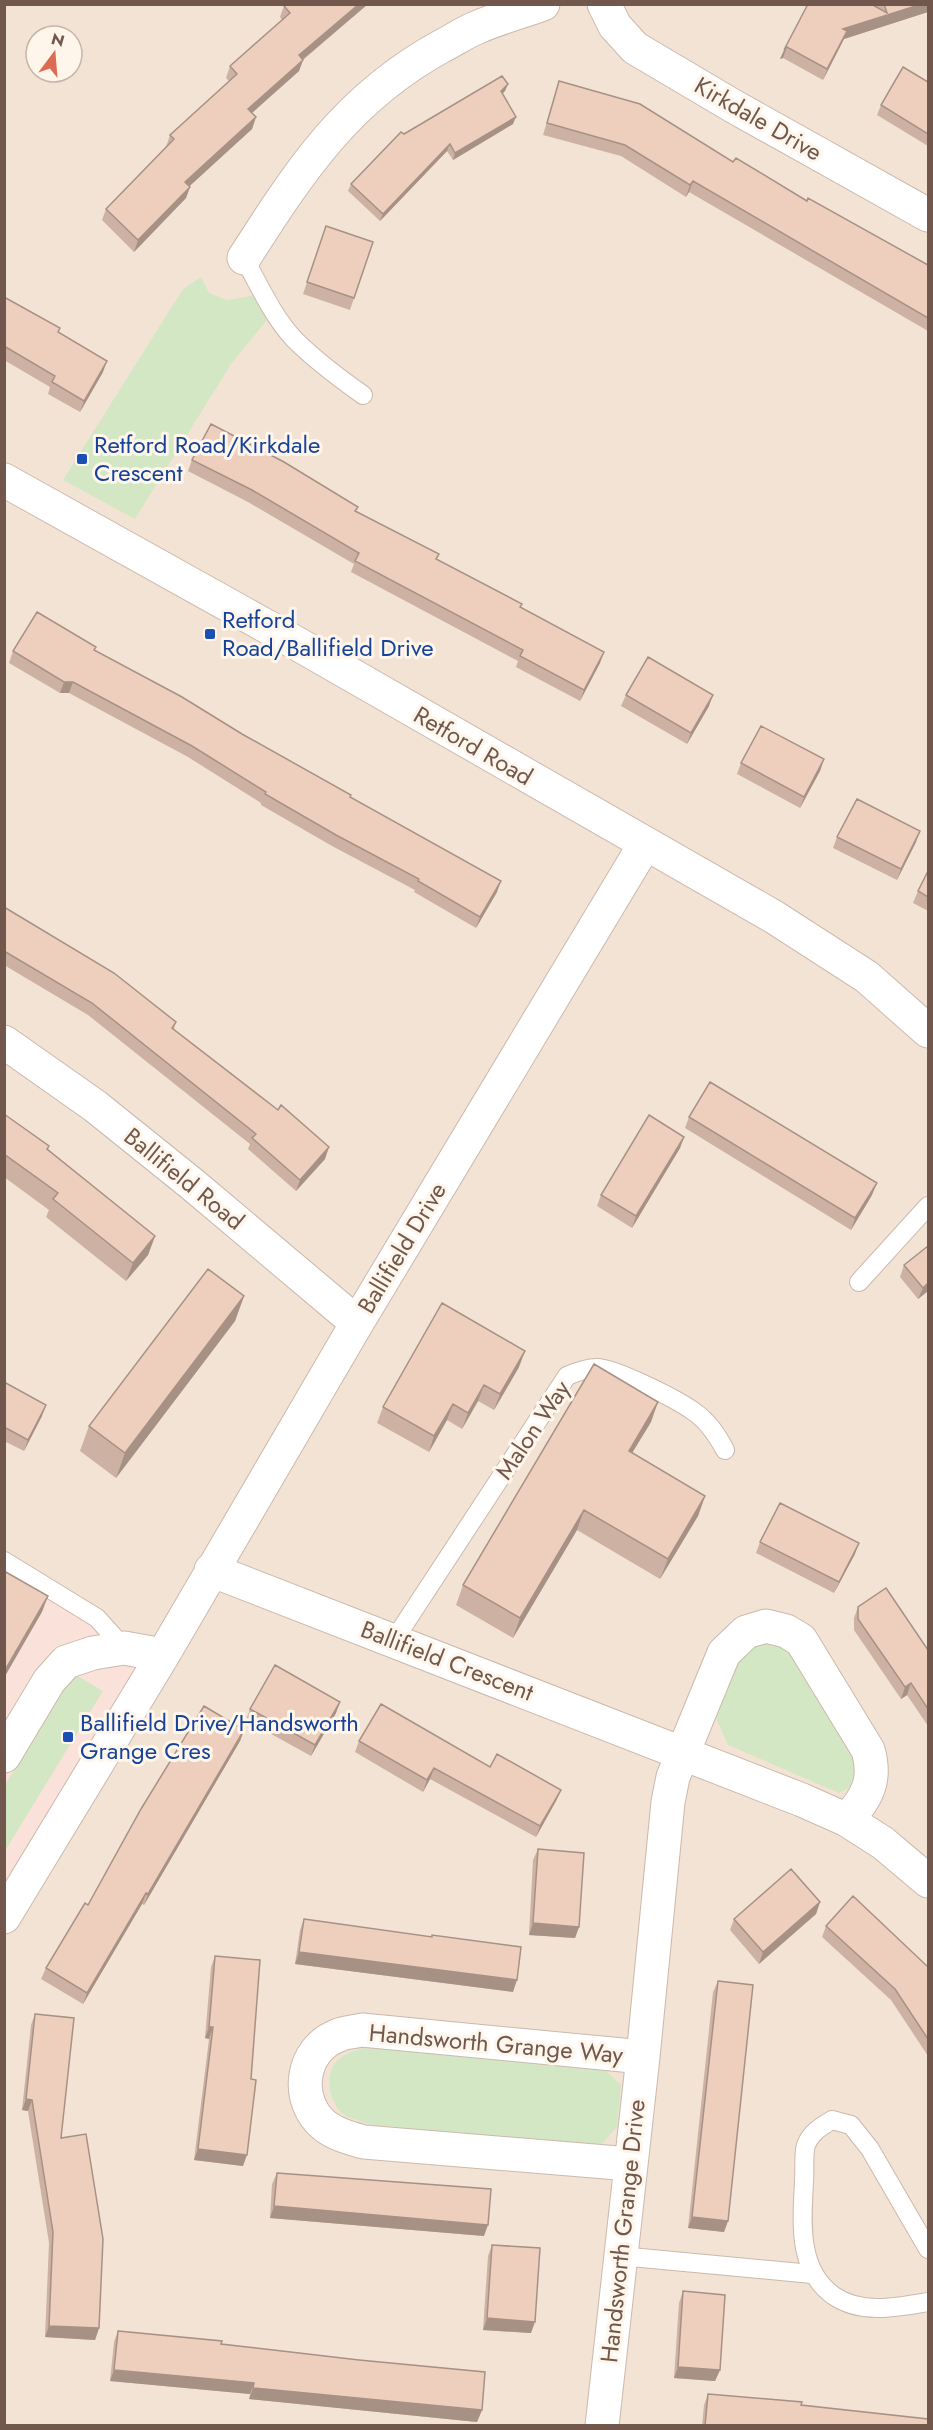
<svg xmlns="http://www.w3.org/2000/svg" width="933" height="2430" font-family="Jost,sans-serif">
	<rect width="100%" height="100%" fill="#fbf1e5"/>
	<path fill="#f2e3d4" fill-rule="evenodd" d="M 5,5 L 928,5 L 928,2425 L 5,2425 L 4,1917 L 124,1648 L 5,1561 ZM 36,36 L 72,36 L 72,72 L 36,72 Z"/>
	<path fill="#fae2da" d="M 5,1561 L 97,1618 L 163,1655 L 5,1917 Z"/>
	<path fill="#d4e7c4" d="M 201,277 L 209,293 L 227,300 L 257,295 L 266,321 L 231,364 L 135,519 L 63,480 L 183,289 Z
		M 769,1640 L 790,1650 L 857,1763 L 853,1786 L 839,1793 L 728,1745 L 714,1713 L 735,1656 Z
		M 74,1674 L 103,1691 L 5,1851 L 4,1786 Z
		M 378,2045 L 605,2070 L 621,2085 L 617,2127 L 600,2146 L 373,2125 C 365,2122 354,2120 346,2116 C 337,2111 331,2099 330,2089 C 325,2056 352,2050 378,2045 Z"/>
	<g fill="none" stroke-linecap="round" stroke-linejoin="round">
		<defs>
			<path id="service" d="M 244,258 C 259,285 273,317 295,340 C 316,361 339,378 363,395
				M 859,1282 L 928,1206
				M 4,1561 L 97,1618 L 124,1648
				M 394,1640 L 567,1376 C 576,1372 586,1368 597,1368 C 615,1368 678,1400 693,1411 C 708,1421 717,1435 725,1450
				M 928,2249 L 870,2149 L 851,2125 L 832,2120 C 822,2126 811,2132 806,2145 C 803,2155 805,2171 804,2181 C 802,2222 797,2270 834,2296 C 862,2315 898,2307 928,2302
				M 620,2256 L 812,2274"/>
			<path id="minor" d="M 604,4 L 615,26 L 635,48 L 733,106 L 928,215
				M 244,258 C 301,169 347,98 442,46 C 454,40 465,32 478,27 C 499,18 521,12 543,4
				M 4,1042 L 95,1106 L 192,1184 L 357,1323
				M 211,1570 L 802,1800 L 847,1820 L 883,1843 L 928,1881
				M 4,1756 L 49,1681 L 66,1662 L 93,1653 L 124,1648 L 163,1655
				M 4,1917 L 163,1655 L 357,1323 L 645,844
				M 630,2164 L 364,2142 C 350,2138 337,2135 325,2126 C 294,2101 300,2049 339,2035 C 346,2032 355,2032 362,2030 L 643,2057
				M 602,2426 L 643,2057 L 668,1802 L 673,1777 L 724,1653 L 746,1632 L 766,1626 L 786,1631 L 801,1640 L 868,1750 C 877,1780 867,1798 847,1820"/>
			<path id="secondary" d="M 4,480 L 275,631 L 774,917 L 867,977 L 928,1031"/>
		</defs>
		<use href="#service" stroke="#ccb9ac" stroke-width="20"/>
		<use href="#minor" stroke="#ccb9ac" stroke-width="35"/>
		<use href="#secondary" stroke="#d0bbad" stroke-width="35"/>
		<use href="#service" stroke="#fff" stroke-width="18"/>
		<use href="#minor" stroke="#fff" stroke-width="33"/>
		<use href="#secondary" stroke="#fff" stroke-width="33"/>
	</g>
	<path fill="#cdb2a3" d="M 285,4 L 368,4 L 303,60 L 299,71 L 252,113 L 256,117 L 252,129 L 189,186 L 190,187 L 186,198 L 134,252 L 102,220 L 106,209 L 166,147 L 170,135 L 229,81 L 226,78 L 230,66 L 282,20 L 280,17 L 284,6 Z
		M 876,4 L 928,4 L 928,12 L 844,39 L 823,80 L 783,58 L 780,59 L 785,48 L 877,8 Z
		M 559,81 L 733,162 L 928,265 L 928,331 L 689,192 L 686,197 L 621,156 L 543,135 Z
		M 928,82 L 928,146 L 877,115 L 881,105 Z
		M 508,84 L 505,91 L 502,94 L 513,124 L 453,160 L 447,151 L 380,221 L 348,191 L 351,184 L 404,134 Z
		M 326,226 L 373,242 L 350,310 L 303,294 Z
		M 4,297 L 58,333 L 103,372 L 80,412 L 48,394 L 50,387 L 4,360 Z
		M 192,460 L 358,507 L 356,511 L 437,559 L 521,607 L 600,663 L 580,701 L 516,667 L 518,661 L 351,572 L 354,564 L 248,502 L 188,471 Z
		M 13,651 L 95,651 L 350,797 L 497,892 L 476,928 L 414,892 L 415,890 L 332,846 L 261,805 L 261,803 L 188,757 L 69,693 L 60,693 L 9,663 Z
		M 626,695 L 709,706 L 687,744 L 621,706 Z
		M 824,759 L 820,771 L 800,808 L 737,774 L 741,763 Z
		M 837,837 L 916,842 L 897,880 L 833,848 Z
		M 928,871 L 928,911 L 913,903 L 918,891 Z
		M 4,907 L 176,1022 L 174,1029 L 325,1159 L 296,1191 L 248,1149 L 250,1144 L 88,1015 L 4,965 Z
		M 4,1114 L 155,1236 L 148,1255 L 126,1281 L 46,1217 L 49,1210 L 4,1177 Z
		M 689,1117 L 872,1195 L 851,1230 L 685,1128 Z
		M 684,1137 L 680,1148 L 632,1228 L 597,1206 L 601,1195 Z
		M 904,1265 L 928,1291 L 918,1299 L 900,1277 Z
		M 244,1296 L 235,1321 L 116,1478 L 80,1451 L 89,1426 Z
		M 519,1367 L 494,1410 L 478,1401 L 462,1429 L 447,1420 L 429,1452 L 377,1423 L 383,1407 Z
		M 4,1382 L 42,1416 L 24,1451 L 4,1441 Z
		M 651,1422 L 632,1453 L 705,1496 L 698,1516 L 660,1579 L 577,1530 L 513,1638 L 456,1605 L 463,1585 Z
		M 760,1542 L 855,1554 L 834,1593 L 756,1553 Z
		M 858,1607 L 928,1650 L 928,1726 L 907,1695 L 901,1699 L 854,1630 L 854,1618 Z
		M 250,1709 L 336,1713 L 311,1756 L 246,1720 Z
		M 244,1730 L 240,1741 L 144,1905 L 142,1904 L 83,2004 L 41,1979 L 46,1968 L 88,1905 Z
		M 359,1741 L 490,1767 L 561,1790 L 556,1801 L 536,1837 L 430,1779 L 423,1792 L 355,1752 Z
		M 538,1849 L 579,1927 L 575,1938 L 529,1935 L 533,1860 Z
		M 820,1902 L 816,1914 L 759,1964 L 730,1930 L 734,1919 Z
		M 304,1919 L 513,1992 L 295,1964 L 300,1930 Z
		M 826,1926 L 928,1967 L 928,2056 L 891,2000 L 822,1937 Z
		M 215,1956 L 243,2166 L 194,2160 L 209,2039 L 205,2038 L 211,1967 Z
		M 718,1981 L 728,2221 L 724,2232 L 688,2228 L 713,1992 Z
		M 35,2014 L 99,2328 L 95,2340 L 45,2337 L 49,2243 L 28,2111 L 22,2110 L 31,2025 Z
		M 277,2173 L 484,2236 L 270,2218 L 272,2184 Z
		M 492,2245 L 531,2333 L 483,2330 L 488,2256 Z
		M 683,2291 L 720,2370 L 715,2381 L 674,2378 L 679,2303 Z
		M 118,2331 L 221,2344 L 359,2360 L 482,2410 L 477,2422 L 249,2399 L 250,2394 L 110,2381 L 114,2342 Z
		M 708,2394 L 801,2405 L 928,2426 L 702,2426 L 704,2405 Z"/>
	<path fill="#a79185" d="M 359,4 L 368,4 L 295,66 L 299,55 Z
		M 922,4 L 928,4 L 928,12 L 844,39 L 823,80 L 843,29 Z
		M 787,47 L 783,58 L 780,59 L 785,48 Z
		M 303,60 L 299,71 L 244,120 L 248,109 Z
		M 508,84 L 505,91 L 498,98 L 501,91 Z
		M 256,117 L 252,129 L 181,194 L 185,182 Z
		M 516,117 L 513,124 L 453,160 L 455,153 Z
		M 450,144 L 447,151 L 380,221 L 383,214 Z
		M 693,181 L 689,192 L 686,197 L 690,185 Z
		M 190,187 L 186,198 L 134,252 L 138,240 Z
		M 107,361 L 103,372 L 80,412 L 84,401 Z
		M 604,652 L 600,663 L 580,701 L 584,690 Z
		M 64,682 L 73,682 L 69,693 L 60,693 Z
		M 713,695 L 709,706 L 687,744 L 691,733 Z
		M 824,759 L 820,771 L 800,808 L 804,797 Z
		M 920,831 L 916,842 L 897,880 L 901,869 Z
		M 501,881 L 497,892 L 476,928 L 480,917 Z
		M 684,1137 L 680,1148 L 632,1228 L 636,1216 Z
		M 329,1147 L 325,1159 L 296,1191 L 300,1180 Z
		M 877,1183 L 872,1195 L 851,1230 L 855,1218 Z
		M 155,1236 L 148,1255 L 126,1281 L 133,1263 Z
		M 928,1283 L 928,1291 L 918,1299 L 923,1288 Z
		M 244,1296 L 235,1321 L 116,1478 L 125,1453 Z
		M 525,1351 L 519,1367 L 494,1410 L 500,1394 Z
		M 484,1385 L 478,1401 L 462,1429 L 468,1413 Z
		M 658,1402 L 651,1422 L 621,1471 L 629,1451 Z
		M 453,1404 L 447,1420 L 429,1452 L 434,1436 Z
		M 46,1405 L 42,1416 L 24,1451 L 28,1440 Z
		M 705,1496 L 698,1516 L 660,1579 L 668,1559 Z
		M 584,1510 L 577,1530 L 513,1638 L 520,1618 Z
		M 859,1543 L 855,1554 L 834,1593 L 839,1582 Z
		M 48,1596 L 42,1612 L 4,1678 L 4,1672 Z
		M 911,1683 L 907,1695 L 901,1699 L 905,1687 Z
		M 340,1702 L 336,1713 L 311,1756 L 315,1745 Z
		M 244,1730 L 240,1741 L 144,1905 L 148,1894 Z
		M 434,1768 L 430,1779 L 423,1792 L 427,1780 Z
		M 561,1790 L 556,1801 L 536,1837 L 540,1826 Z
		M 146,1893 L 142,1904 L 83,2004 L 87,1993 Z
		M 820,1902 L 816,1914 L 759,1964 L 763,1952 Z
		M 533,1923 L 579,1927 L 575,1938 L 529,1935 Z
		M 299,1952 L 517,1980 L 513,1992 L 295,1964 Z
		M 209,2027 L 213,2027 L 209,2039 L 205,2038 Z
		M 26,2099 L 32,2100 L 28,2111 L 22,2110 Z
		M 198,2149 L 247,2155 L 243,2166 L 194,2160 Z
		M 274,2206 L 488,2225 L 484,2236 L 270,2218 Z
		M 692,2217 L 728,2221 L 724,2232 L 688,2228 Z
		M 487,2318 L 535,2322 L 531,2333 L 483,2330 Z
		M 49,2326 L 99,2328 L 95,2340 L 45,2337 Z
		M 678,2367 L 720,2370 L 715,2381 L 674,2378 Z
		M 114,2370 L 254,2383 L 250,2394 L 110,2381 Z
		M 253,2388 L 482,2410 L 477,2422 L 249,2399 Z"/>
	<path fill="#eecfbe" stroke="#a79185" stroke-width="1.5" d="M 285,4 L 359,4 L 299,55 L 303,60 L 248,109 L 256,117 L 185,182 L 190,187 L 138,240 L 106,209 L 174,139 L 170,135 L 237,74 L 230,66 L 290,13 L 284,6 Z
		M 808,4 L 871,4 L 887,13 L 884,4 L 922,4 L 843,29 L 847,31 L 827,69 L 787,47 L 785,48 Z
		M 903,67 L 928,82 L 928,134 L 881,105 Z
		M 502,76 L 508,84 L 501,91 L 516,117 L 455,153 L 450,144 L 383,214 L 351,184 L 401,132 L 404,134 Z
		M 559,81 L 640,104 L 733,162 L 736,158 L 807,201 L 808,198 L 928,265 L 928,318 L 693,181 L 690,185 L 625,145 L 547,123 Z
		M 326,226 L 373,242 L 354,298 L 307,282 Z
		M 4,297 L 60,328 L 58,332 L 107,361 L 84,401 L 52,382 L 55,376 L 4,346 Z
		M 211,424 L 284,462 L 358,507 L 355,511 L 439,554 L 436,559 L 522,604 L 520,607 L 604,652 L 584,690 L 520,656 L 523,650 L 355,561 L 359,553 L 252,490 L 192,460 Z
		M 37,612 L 96,647 L 94,650 L 182,697 L 242,734 L 351,795 L 350,797 L 501,881 L 480,917 L 418,881 L 419,879 L 336,835 L 265,794 L 266,792 L 192,746 L 73,682 L 64,682 L 13,651 Z
		M 648,657 L 713,695 L 691,733 L 626,695 Z
		M 761,726 L 824,759 L 804,797 L 741,763 Z
		M 857,799 L 920,831 L 901,869 L 837,837 Z
		M 928,871 L 928,897 L 918,891 Z
		M 4,907 L 114,973 L 176,1022 L 172,1028 L 278,1110 L 281,1105 L 329,1147 L 300,1180 L 252,1138 L 256,1134 L 92,1003 L 4,951 Z
		M 710,1082 L 877,1183 L 855,1218 L 689,1117 Z
		M 4,1114 L 49,1146 L 47,1149 L 155,1236 L 133,1263 L 53,1199 L 58,1193 L 4,1154 Z
		M 649,1115 L 684,1137 L 636,1216 L 601,1195 Z
		M 928,1246 L 928,1283 L 923,1288 L 904,1265 Z
		M 208,1269 L 244,1296 L 125,1453 L 89,1426 Z
		M 442,1303 L 525,1351 L 500,1394 L 484,1385 L 468,1413 L 453,1404 L 434,1436 L 383,1407 Z
		M 594,1364 L 658,1402 L 629,1451 L 705,1496 L 668,1559 L 584,1510 L 520,1618 L 463,1585 Z
		M 4,1382 L 46,1405 L 28,1440 L 4,1427 Z
		M 780,1503 L 859,1543 L 839,1582 L 760,1542 Z
		M 4,1571 L 48,1596 L 4,1672 Z
		M 886,1588 L 928,1650 L 928,1709 L 911,1683 L 905,1687 L 858,1619 L 858,1607 Z
		M 275,1665 L 340,1702 L 315,1745 L 250,1709 Z
		M 381,1704 L 490,1767 L 497,1754 L 561,1790 L 540,1826 L 434,1768 L 427,1780 L 359,1741 Z
		M 204,1706 L 244,1730 L 148,1894 L 146,1893 L 87,1993 L 46,1968 L 85,1903 L 88,1905 L 141,1809 Z
		M 538,1849 L 584,1853 L 579,1927 L 533,1923 Z
		M 791,1869 L 820,1902 L 763,1952 L 734,1919 Z
		M 853,1896 L 928,1967 L 928,2039 L 895,1989 L 826,1926 Z
		M 304,1919 L 432,1937 L 432,1935 L 521,1947 L 517,1980 L 299,1952 Z
		M 215,1956 L 260,1960 L 251,2079 L 256,2080 L 247,2155 L 198,2149 L 213,2027 L 209,2027 Z
		M 718,1981 L 753,1985 L 728,2221 L 692,2217 Z
		M 35,2014 L 74,2018 L 61,2138 L 86,2134 L 103,2239 L 99,2328 L 49,2326 L 53,2232 L 32,2100 L 26,2099 Z
		M 277,2173 L 491,2189 L 488,2225 L 274,2206 Z
		M 492,2245 L 540,2248 L 535,2322 L 487,2318 Z
		M 683,2291 L 725,2295 L 720,2370 L 678,2367 Z
		M 118,2331 L 222,2341 L 221,2344 L 359,2360 L 485,2372 L 482,2410 L 253,2388 L 254,2383 L 114,2370 Z
		M 708,2394 L 802,2402 L 801,2405 L 928,2419 L 928,2426 L 705,2426 Z"/>
	<g fill="#1a4fb4" stroke="#fef5eb" stroke-width="2">
		<rect x="76" y="453" width="12" height="12" rx="3"/>
		<rect x="204" y="628" width="12" height="12" rx="3"/>
		<rect x="62" y="1731" width="12" height="12" rx="3"/>
	</g>
	<g text-anchor="middle" stroke-width="6" stroke-linejoin="round" paint-order="stroke">
		<g font-size="24" fill="#72584c" stroke="#fef5eb">
			<text transform="translate(758 119) rotate(30)" y="8">Kirkdale Drive</text>
			<text transform="translate(473 746) rotate(30)" y="8">Retford Road</text>
			<text transform="translate(184 1179) rotate(39)" y="8">Ballifield Road</text>
			<text transform="translate(402 1248) rotate(-59)" y="8">Ballifield Drive</text>
			<text transform="translate(533 1430) rotate(-56)" y="8">Malon Way</text>
			<text transform="translate(447 1661) rotate(21)" y="8">Ballifield Crescent</text>
			<text transform="translate(496 2044) rotate(5)" y="8">Handsworth Grange Way</text>
			<text transform="translate(623 2231) rotate(-84)" y="8">Handsworth Grange Drive</text>
		</g>
		<g font-size="24" fill="#164399" stroke="#fef5eb" text-anchor="start">
			<text x="94" y="453">Retford Road/Kirkdale<tspan x="94" dy="28">Crescent</tspan></text>
			<text x="222" y="628">Retford<tspan x="222" dy="28">Road/Ballifield Drive</tspan></text>
			<text x="80" y="1731">Ballifield Drive/Handsworth<tspan x="80" dy="28">Grange Cres</tspan></text>
		</g>
	</g>
	<rect width="933" height="2430" fill="none" stroke="#72584c" stroke-width="12"/>
	<g transform="translate(54 54) rotate(16)"><circle r="28" fill="#fef5eb" stroke="#c6b6ab" stroke-width="1.5"/>
	<path d="M0-4.5L10 22L0 15L-10 22Z" fill="#dd6a52"/>
	<text y="-9" font-size="16" font-weight="bold" text-anchor="middle" fill="#72584c">N</text>
	</g>
</svg>
